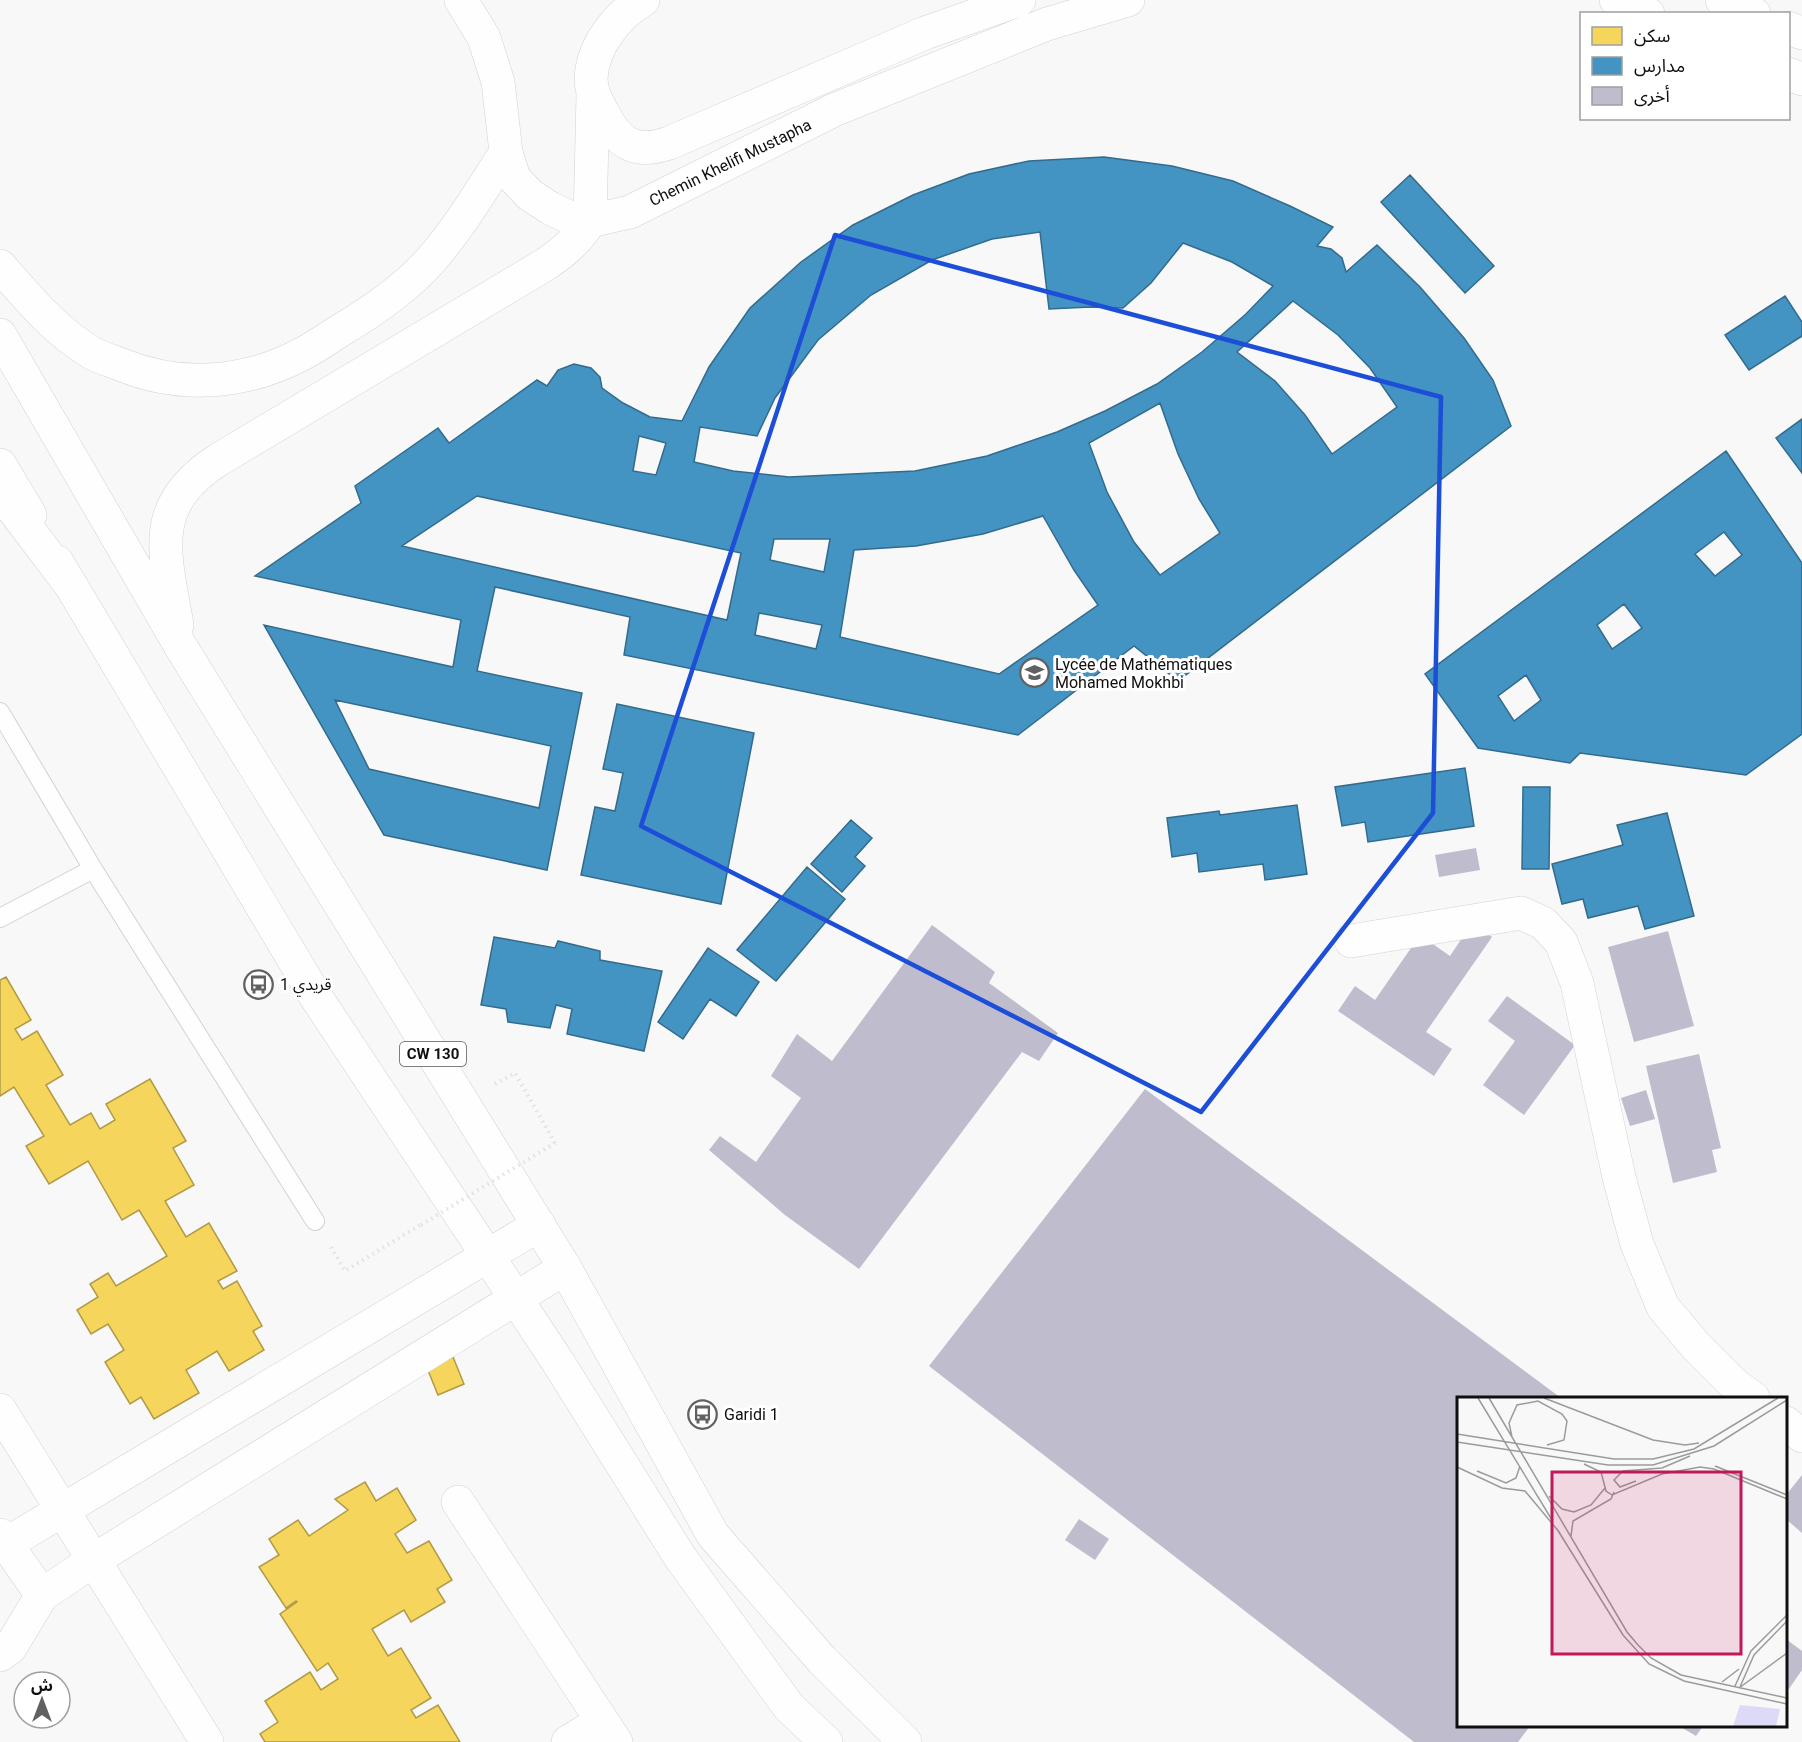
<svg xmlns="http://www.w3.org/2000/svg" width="1802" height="1742" font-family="Roboto,'Noto Sans Arabic',sans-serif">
	<rect width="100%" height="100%" fill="#f8f8f8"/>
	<path fill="#f6d55c" stroke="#b19a45" stroke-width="1.5" d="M 6,977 L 31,1020 L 15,1029 L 22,1040 L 37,1031 L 63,1075 L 46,1085 L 70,1125 L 91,1113 L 100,1129 L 115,1120 L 106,1104 L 150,1079 L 186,1141 L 173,1148 L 194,1185 L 165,1201 L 186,1237 L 209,1223 L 237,1271 L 218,1281 L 223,1289 L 237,1281 L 262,1326 L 253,1331 L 264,1350 L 229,1371 L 217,1351 L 186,1370 L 199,1393 L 154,1419 L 141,1397 L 130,1404 L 105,1362 L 124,1350 L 108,1324 L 91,1334 L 77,1310 L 98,1297 L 90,1284 L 108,1273 L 116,1286 L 167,1256 L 139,1210 L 122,1220 L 88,1161 L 49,1184 L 26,1146 L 44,1136 L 14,1087 L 0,1096 L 0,980 Z
		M 453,1357 L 464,1384 L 438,1395 L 427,1368 Z
		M 365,1482 L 376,1501 L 397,1488 L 416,1520 L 395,1534 L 407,1553 L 429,1541 L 452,1580 L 437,1589 L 445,1602 L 411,1622 L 404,1610 L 372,1629 L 388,1656 L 401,1648 L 431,1698 L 411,1710 L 416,1718 L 438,1705 L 460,1742 L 265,1742 L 260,1734 L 278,1722 L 265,1701 L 310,1672 L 321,1690 L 338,1679 L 328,1663 L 317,1671 L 280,1614 L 297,1602 L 296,1601 L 286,1608 L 259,1567 L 279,1555 L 269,1539 L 298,1520 L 309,1536 L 348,1510 L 335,1499 Z"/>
	<path fill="#4393c3" stroke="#336b8d" stroke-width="1.5" fill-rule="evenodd" d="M 1104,157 L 1172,166 L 1233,181 L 1290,206 L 1333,227 L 1317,246 L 1331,249 L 1342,258 L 1346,272 L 1377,245 L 1420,287 L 1464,338 L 1493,380 L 1511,426 L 1178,681 L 1134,646 L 1018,735 L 624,655 L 630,617 L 495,587 L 477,671 L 582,693 L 547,870 L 384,835 L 264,625 L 453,667 L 461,620 L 255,576 L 361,503 L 355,486 L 438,428 L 449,443 L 537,380 L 547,386 L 558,370 L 574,364 L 591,368 L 600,377 L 602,388 L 623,403 L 650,417 L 682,421 L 709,367 L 750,308 L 801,262 L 853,225 L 913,195 L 969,174 L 1029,161 ZM 1040,232 L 1049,309 L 1090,307 L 1123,308 L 1151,283 L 1183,243 L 1232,262 L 1273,286 L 1246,314 L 1202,352 L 1157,384 L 1105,411 L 1057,432 L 987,456 L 915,471 L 789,477 L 733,471 L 694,462 L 700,427 L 757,436 L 775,398 L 818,340 L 871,295 L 932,260 L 992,239 ZM 1293,301 L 1338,335 L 1370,368 L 1397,407 L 1332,454 L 1305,415 L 1275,381 L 1237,352 ZM 1160,403 L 1178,454 L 1199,499 L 1220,533 L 1160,575 L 1134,542 L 1107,492 L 1089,443 ZM 639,436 L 666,443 L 656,475 L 633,471 ZM 477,496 L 741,553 L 727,620 L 402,546 ZM 1043,516 L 1074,570 L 1098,605 L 999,674 L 840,637 L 854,550 L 916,546 L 983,534 ZM 774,539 L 830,539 L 824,572 L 770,560 ZM 759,613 L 822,625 L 816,649 L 755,635 ZM 335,700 L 551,746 L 539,808 L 369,769 Z
		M 1410,175 L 1494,266 L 1465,293 L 1381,202 Z
		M 1785,296 L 1802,322 L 1802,336 L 1749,370 L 1725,335 Z
		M 1802,419 L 1802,473 L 1776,438 Z
		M 1726,451 L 1802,563 L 1802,734 L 1746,775 L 1580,753 L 1570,763 L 1478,748 L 1425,674 ZM 1724,532 L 1742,555 L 1715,576 L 1695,554 ZM 1624,604 L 1642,628 L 1612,649 L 1597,625 ZM 1526,675 L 1541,700 L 1514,721 L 1498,696 Z
		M 617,704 L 754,733 L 721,904 L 581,875 L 595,807 L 615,811 L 623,773 L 603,769 Z
		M 1465,768 L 1474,826 L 1368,842 L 1365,822 L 1342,826 L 1335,787 Z
		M 1523,787 L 1550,787 L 1549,869 L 1522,869 Z
		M 1297,805 L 1307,874 L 1265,880 L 1263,864 L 1199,872 L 1197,853 L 1172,857 L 1167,818 L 1219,811 L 1220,815 Z
		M 1667,813 L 1694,916 L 1645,929 L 1638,906 L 1588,918 L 1583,899 L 1562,904 L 1552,864 L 1623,845 L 1617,825 Z
		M 851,820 L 872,838 L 855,857 L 865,866 L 842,892 L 811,864 Z
		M 807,867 L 845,899 L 776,981 L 737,950 Z
		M 494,937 L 555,948 L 558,941 L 600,951 L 600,960 L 662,971 L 644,1051 L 567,1034 L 572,1009 L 556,1005 L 550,1028 L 508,1022 L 506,1009 L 481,1005 Z
		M 708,948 L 759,982 L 736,1016 L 710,999 L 683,1039 L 658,1022 Z"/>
	<path fill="#bfbccd" d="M 1476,848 L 1480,870 L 1439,877 L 1435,855 Z
		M 1472,923 L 1492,937 L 1426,1032 L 1452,1049 L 1434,1076 L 1338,1011 L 1355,986 L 1375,1000 L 1420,935 L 1450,956 Z
		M 932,925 L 995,972 L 989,983 L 1058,1033 L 1039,1061 L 1022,1052 L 859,1269 L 785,1215 L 709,1150 L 720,1136 L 756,1162 L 801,1098 L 771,1076 L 797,1034 L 832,1061 Z
		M 1668,931 L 1694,1026 L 1634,1042 L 1608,947 Z
		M 1507,996 L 1575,1045 L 1524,1115 L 1483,1085 L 1515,1041 L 1488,1021 Z
		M 1699,1054 L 1721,1148 L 1712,1150 L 1717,1172 L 1673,1183 L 1646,1066 Z
		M 1145,1089 L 1561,1398 L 1458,1398 L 1458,1726 L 1530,1726 L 1518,1742 L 1414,1742 L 929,1366 Z
		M 1646,1090 L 1655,1119 L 1630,1126 L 1621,1098 Z
		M 1802,1475 L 1802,1533 L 1786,1519 L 1786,1495 Z
		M 1079,1519 L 1109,1539 L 1095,1560 L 1065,1540 Z
		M 1786,1639 L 1802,1651 L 1802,1670 L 1786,1693 Z
		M 1679,1726 L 1703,1726 L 1696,1736 Z"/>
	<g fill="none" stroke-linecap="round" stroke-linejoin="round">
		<defs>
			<path id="lane" d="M 0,712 L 93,869 L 315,1221
				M 0,918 L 93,869"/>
			<path id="street" d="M 1351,941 L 1521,913 L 1543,923 L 1561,942 L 1577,983 L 1619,1177 L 1637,1244 L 1663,1307 L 1696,1346 L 1735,1385 L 1753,1398
				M 0,1410 L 207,1742
				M 1786,1423 L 1802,1436
				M 458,1502 L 616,1742
				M 0,1535 L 42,1595
				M 6,1544 L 539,1225
				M 0,1655 L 10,1648 L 42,1595 L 94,1560 L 565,1268
				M 568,1742 L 602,1721"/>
			<path id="secondary" d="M 461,0 L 484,38 L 498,82 L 506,152 L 514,178 L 530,195 L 550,208 L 571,218 L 590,221 L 630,212 L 834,110 L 1047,24 L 1128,0
				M 643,0 C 616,16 593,46 591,78 C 591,92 597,102 603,113 C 618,143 635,155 669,143 L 925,33 L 1019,0
				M 1616,0 L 1648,14
				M 1722,0 L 1754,14
				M 1788,28 L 1802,33
				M 1788,74 L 1802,79"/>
			<path id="primary" d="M 0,266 C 28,298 55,331 92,353 C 101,358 112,361 122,365 C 181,389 246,384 302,354 C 316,347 328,338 341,330 C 373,311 406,288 431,260 C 460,227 482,189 506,152
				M 0,335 L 181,647 L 565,1268 L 713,1535 L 822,1660 L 905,1742
				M 0,465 L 30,515
				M 57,562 L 316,997 L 556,1359 L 680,1557 L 789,1707 L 826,1742
				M 177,625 C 165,553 147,506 218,460 L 546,264 C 564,252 578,240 590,221 L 593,95"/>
			<path id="highway" d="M 0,492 L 72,587"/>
		</defs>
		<use href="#lane" stroke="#d2d2d2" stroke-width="20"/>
		<use href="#street" stroke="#d2d2d2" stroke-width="34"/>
		<use href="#secondary" stroke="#d2d2d2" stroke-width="34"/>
		<use href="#primary" stroke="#d2d2d2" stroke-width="34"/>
		<use href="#highway" stroke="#d2d2d2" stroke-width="34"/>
		<path stroke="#e1e1e2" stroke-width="4" stroke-dasharray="1.5 4.5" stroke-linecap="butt" d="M 495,1084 L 515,1073 L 555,1143
			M 331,1247 L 345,1271 L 420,1225"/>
		<use href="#lane" stroke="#fefefe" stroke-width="18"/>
		<use href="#street" stroke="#fefefe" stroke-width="33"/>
		<use href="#secondary" stroke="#fefefe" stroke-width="33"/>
		<use href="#primary" stroke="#fefefe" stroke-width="33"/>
		<use href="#highway" stroke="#fefefe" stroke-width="33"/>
		<path stroke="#e1e1e2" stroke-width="4" stroke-dasharray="1.5 4.5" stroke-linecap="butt" d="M 421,1225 L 555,1143"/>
	</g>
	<path fill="none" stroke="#1d4ed8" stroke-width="4.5" stroke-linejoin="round" d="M 835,235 L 1441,397 L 1433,813 L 1201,1112 L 641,826 Z"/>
	<defs>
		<symbol id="school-ring" viewBox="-11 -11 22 22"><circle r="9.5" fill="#fff" stroke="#616161" stroke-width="1.5"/><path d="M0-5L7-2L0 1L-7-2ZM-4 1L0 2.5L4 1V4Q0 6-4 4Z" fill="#616161"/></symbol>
		<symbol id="bus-ring" viewBox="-11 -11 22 22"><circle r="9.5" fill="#fff" stroke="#616161" stroke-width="1.5"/><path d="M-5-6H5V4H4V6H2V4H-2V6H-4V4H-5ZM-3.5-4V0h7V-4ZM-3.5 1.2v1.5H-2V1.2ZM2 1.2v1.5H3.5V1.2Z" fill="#616161"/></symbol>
	</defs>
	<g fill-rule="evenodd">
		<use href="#school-ring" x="1018" y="656" width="33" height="33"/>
		<use href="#bus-ring" x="242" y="968" width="33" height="33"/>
		<use href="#bus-ring" x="686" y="1398" width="33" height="33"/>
	</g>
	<g text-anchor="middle" stroke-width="6" stroke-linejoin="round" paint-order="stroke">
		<rect fill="#fff" stroke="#575757" stroke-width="1.5" x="400" y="1042" width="66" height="24" rx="4.5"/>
		<g font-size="15" font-weight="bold" fill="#0f0f0f">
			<text x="433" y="1059">CW 130</text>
		</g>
		<g font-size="16" fill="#0f0f0f" stroke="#fff">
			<text transform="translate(730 162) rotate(-26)" y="6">Chemin Khelifi Mustapha</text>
		</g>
		<g font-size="16" fill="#0f0f0f" stroke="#fff" text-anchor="start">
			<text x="1055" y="670">Lycée de Mathématiques<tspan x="1055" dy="18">Mohamed Mokhbi</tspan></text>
			<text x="280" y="990">قريدي 1</text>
			<text x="724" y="1420">Garidi 1</text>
		</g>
	</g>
	<g transform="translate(1457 1397)">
		<rect width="330" height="330" fill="#f8f8f8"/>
		<path d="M 283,308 L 323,312 L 319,329 L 276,329 Z" fill="#dcdaf6"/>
		<path fill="none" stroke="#9b9b9b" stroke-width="1.5" d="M 21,1 L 95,123M 32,1 L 170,235 L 181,248 L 194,261 L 224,278 L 330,301M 87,1 L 196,43 L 228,48 L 242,46M 0,37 L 157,62 L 196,62 L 237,52 L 321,1M 55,40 L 52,26 L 60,8 L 81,4 L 105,17 L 110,24 L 107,43 L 90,48M 0,45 L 151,68 L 196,68 L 257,49 L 330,3M 127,67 L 144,75 L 149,94 L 155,98 L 205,77 L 243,70 L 257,72 L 330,102M 258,69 L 330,98M 0,70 L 45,91 L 68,94 L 103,136M 20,74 L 49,86 L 59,81 L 63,69M 179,84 L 163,90 L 157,83 L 166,74 L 205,71 L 233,59M 92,99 L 105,112 L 117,115 L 134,108 L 148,91M 100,132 L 166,238 L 192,267 L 227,284 L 330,307M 114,139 L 116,124 L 154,102 L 157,95M 265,285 L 282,272M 278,289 L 294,254 L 330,218M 283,290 L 297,258 L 330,224M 282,291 L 330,256"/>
		<path fill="#c2185b" fill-opacity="0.15" stroke="#c2185b" stroke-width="3" d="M 95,75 L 284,75 L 284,257 L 95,257 Z"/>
		<rect width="330" height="330" fill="none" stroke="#0f0f0f" stroke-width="3"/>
	</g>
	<rect x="1580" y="12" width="210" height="108" fill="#ffffff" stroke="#9f9f9f" stroke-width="1.5"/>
	<rect x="1592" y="27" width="30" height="18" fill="#f6d55c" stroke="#9f9f9f" stroke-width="1.5"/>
	<text x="1634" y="42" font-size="18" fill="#0f0f0f">سكن</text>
	<rect x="1592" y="57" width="30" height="18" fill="#4393c3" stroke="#9f9f9f" stroke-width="1.5"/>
	<text x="1634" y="72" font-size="18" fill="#0f0f0f">مدارس</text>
	<rect x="1592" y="87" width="30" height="18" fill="#bfbccd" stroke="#9f9f9f" stroke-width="1.5"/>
	<text x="1634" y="102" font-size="18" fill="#0f0f0f">أخرى</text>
	<g transform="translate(42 1700)"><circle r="28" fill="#ffffff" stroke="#9f9f9f" stroke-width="1.5"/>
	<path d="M0-4.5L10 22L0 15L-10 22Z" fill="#616161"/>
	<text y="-9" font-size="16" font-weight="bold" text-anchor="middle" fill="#0f0f0f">ش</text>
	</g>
</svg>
